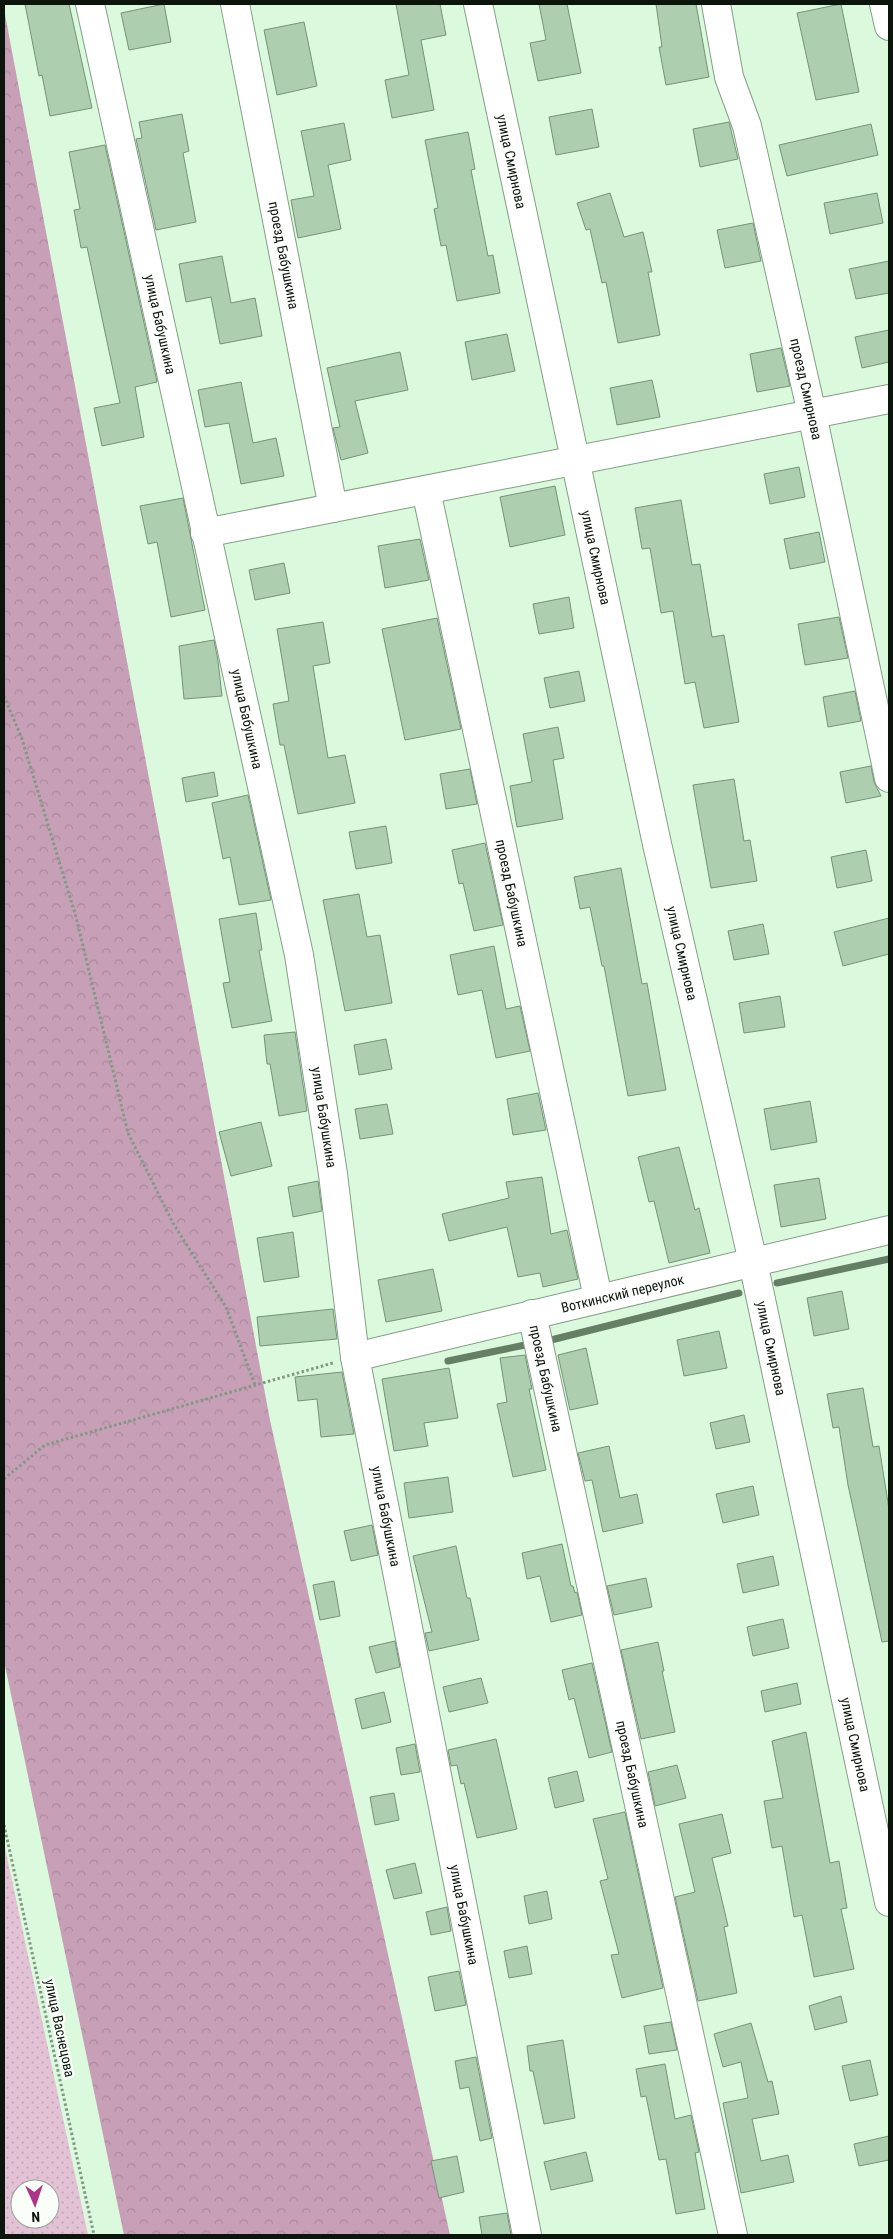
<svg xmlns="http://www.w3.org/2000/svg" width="893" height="2239" font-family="'Roboto Condensed',sans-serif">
	<defs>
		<pattern id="forest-crowns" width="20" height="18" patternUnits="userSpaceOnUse" patternTransform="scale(1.25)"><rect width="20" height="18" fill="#c7a0b7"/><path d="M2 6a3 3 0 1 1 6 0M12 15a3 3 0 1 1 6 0" fill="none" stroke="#aa899c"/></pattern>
		<pattern id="garden-dots" width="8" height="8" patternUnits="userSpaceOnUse" patternTransform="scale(1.25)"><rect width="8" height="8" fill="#e3c2d5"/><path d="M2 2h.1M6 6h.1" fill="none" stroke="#c1a6b6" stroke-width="1.8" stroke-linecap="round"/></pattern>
	</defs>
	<rect width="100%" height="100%" fill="#dbf9dd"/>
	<path fill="url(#forest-crowns)" d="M 4,9 L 270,1420 L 450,2235 L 124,2235 L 4,1661 Z"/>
	<path fill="url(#garden-dots)" fill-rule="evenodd" d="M 4,1843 L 88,2235 L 4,2235 ZM 20,2189 L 50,2189 L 50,2219 L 20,2219 Z"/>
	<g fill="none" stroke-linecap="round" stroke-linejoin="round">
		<path stroke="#657f67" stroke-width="7" d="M 777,1283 L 889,1259
			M 547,1341 L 739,1293
			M 448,1361 L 525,1345"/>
	</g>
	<path fill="#adceaf" stroke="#779279" d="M 25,4 L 69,4 L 92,108 L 50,116 L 42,75 L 39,76 Z
		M 164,4 L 171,42 L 129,50 L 121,13 Z
		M 396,4 L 440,4 L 446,35 L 421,40 L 434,110 L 392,118 L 385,80 L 409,75 Z
		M 539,4 L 567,4 L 581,73 L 538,81 L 530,43 L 546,40 Z
		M 656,4 L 696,4 L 709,77 L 666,85 L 659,47 L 662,47 Z
		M 841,4 L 859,92 L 816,100 L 797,13 Z
		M 304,22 L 317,86 L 277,95 L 264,30 Z
		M 592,109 L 599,147 L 556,155 L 549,117 Z
		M 182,114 L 189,151 L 183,153 L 196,222 L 156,230 L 136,139 L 142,138 L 139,122 Z
		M 729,122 L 738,159 L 700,167 L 693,129 Z
		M 344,123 L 351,160 L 328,165 L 341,229 L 298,238 L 291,200 L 314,196 L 301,131 Z
		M 871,124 L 878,155 L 787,176 L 779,145 Z
		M 468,132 L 475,169 L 471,170 L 488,256 L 493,255 L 500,293 L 457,301 L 446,245 L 441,246 L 434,209 L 438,208 L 425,140 Z
		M 105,145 L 157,382 L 135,387 L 144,437 L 102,446 L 94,408 L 120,403 L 87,247 L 81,248 L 74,210 L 80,209 L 69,152 Z
		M 610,193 L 624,237 L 643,232 L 652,272 L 648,272 L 660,335 L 618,343 L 606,282 L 602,283 L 590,229 L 586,230 L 577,203 Z
		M 877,193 L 883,223 L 830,234 L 824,203 Z
		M 753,223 L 761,261 L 725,268 L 717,230 Z
		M 222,256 L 231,303 L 255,298 L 262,336 L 220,344 L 211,297 L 186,302 L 179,264 Z
		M 889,261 L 889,293 L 856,299 L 849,269 Z
		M 889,330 L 889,362 L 862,368 L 855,337 Z
		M 507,334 L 515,371 L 472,380 L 465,342 Z
		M 781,348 L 790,386 L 757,392 L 750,354 Z
		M 400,352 L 408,390 L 355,401 L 368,453 L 341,460 L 333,428 L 340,427 L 327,368 Z
		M 652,380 L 660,417 L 617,425 L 610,388 Z
		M 241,382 L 253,443 L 276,438 L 284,476 L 241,484 L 229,423 L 205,427 L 198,390 Z
		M 799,467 L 805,497 L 770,504 L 764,474 Z
		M 555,486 L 565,535 L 510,547 L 500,497 Z
		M 183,498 L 205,610 L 171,617 L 157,542 L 148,544 L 140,506 Z
		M 681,500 L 692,565 L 700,564 L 712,637 L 724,635 L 739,722 L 704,728 L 695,682 L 685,684 L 673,611 L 661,613 L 650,548 L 642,549 L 635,508 Z
		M 819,532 L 825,562 L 790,569 L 784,539 Z
		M 420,539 L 429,580 L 385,588 L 378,546 Z
		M 284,563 L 290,593 L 255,600 L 249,570 Z
		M 569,597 L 574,628 L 539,634 L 533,604 Z
		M 839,617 L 848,658 L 805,665 L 798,624 Z
		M 437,618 L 461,729 L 405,740 L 382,629 Z
		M 323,622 L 330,663 L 313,666 L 328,758 L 345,755 L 355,803 L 298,814 L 284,745 L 280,745 L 273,704 L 289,701 L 277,629 Z
		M 214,640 L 218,661 L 222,696 L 184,699 L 179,646 Z
		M 579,671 L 585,701 L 550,708 L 544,678 Z
		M 855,691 L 861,721 L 828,727 L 823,697 Z
		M 558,727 L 564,758 L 553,760 L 563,819 L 517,827 L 510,786 L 532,782 L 523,734 Z
		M 871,766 L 874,782 L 881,796 L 846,803 L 840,772 Z
		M 470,769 L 477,804 L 446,809 L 440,774 Z
		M 214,772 L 218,796 L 186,802 L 182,778 Z
		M 734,779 L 744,841 L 750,840 L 757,881 L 711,888 L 693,785 Z
		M 248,795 L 271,900 L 239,905 L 230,857 L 223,859 L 212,803 Z
		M 386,826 L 392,863 L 356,869 L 349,832 Z
		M 485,843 L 503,925 L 474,931 L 463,883 L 459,884 L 452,850 Z
		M 866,850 L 872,881 L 837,888 L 831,857 Z
		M 621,868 L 642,984 L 647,983 L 666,1090 L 628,1096 L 604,966 L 602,966 L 590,907 L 580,909 L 574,877 Z
		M 359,894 L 367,937 L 380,935 L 392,1003 L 345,1011 L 323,900 Z
		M 256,913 L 262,950 L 259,950 L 272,1021 L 232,1028 L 223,983 L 230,982 L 219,919 Z
		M 889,918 L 889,954 L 843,966 L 834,932 Z
		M 763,924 L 769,954 L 734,960 L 728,931 Z
		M 494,946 L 506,1009 L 520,1006 L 530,1051 L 496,1058 L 482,990 L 458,995 L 450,955 Z
		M 780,996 L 785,1027 L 744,1033 L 739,1003 Z
		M 295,1032 L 307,1111 L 279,1116 L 270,1064 L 267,1064 L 264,1035 Z
		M 386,1039 L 392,1069 L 359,1075 L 354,1045 Z
		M 538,1093 L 546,1130 L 513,1135 L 507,1099 Z
		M 810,1101 L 817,1142 L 771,1150 L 764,1109 Z
		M 387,1104 L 393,1134 L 360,1139 L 355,1109 Z
		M 261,1122 L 272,1166 L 231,1176 L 219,1132 Z
		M 679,1147 L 695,1210 L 699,1208 L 710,1253 L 669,1263 L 654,1201 L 649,1202 L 638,1157 Z
		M 542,1177 L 551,1234 L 567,1230 L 578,1279 L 543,1287 L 540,1273 L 518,1277 L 507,1227 L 449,1241 L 442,1214 L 509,1198 L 506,1182 Z
		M 819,1178 L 826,1219 L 781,1227 L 774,1185 Z
		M 318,1181 L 322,1211 L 293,1217 L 288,1187 Z
		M 293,1232 L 299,1277 L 264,1282 L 257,1238 Z
		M 433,1269 L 442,1311 L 386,1322 L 378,1280 Z
		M 842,1291 L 849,1329 L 814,1336 L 807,1298 Z
		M 333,1309 L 337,1339 L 260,1346 L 257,1317 Z
		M 719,1331 L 727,1368 L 684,1376 L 677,1340 Z
		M 586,1348 L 598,1404 L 570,1410 L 558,1355 Z
		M 525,1355 L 532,1389 L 529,1389 L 546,1470 L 513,1477 L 497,1404 L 507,1402 L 500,1358 Z
		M 449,1368 L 458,1418 L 424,1423 L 428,1446 L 394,1451 L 382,1379 Z
		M 342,1372 L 354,1434 L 321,1437 L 317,1399 L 298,1401 L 295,1377 Z
		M 863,1388 L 873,1447 L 879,1446 L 889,1509 L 889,1641 L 882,1642 L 848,1485 L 839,1427 L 833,1428 L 827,1394 Z
		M 744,1415 L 750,1442 L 716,1449 L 710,1423 Z
		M 609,1446 L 620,1498 L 637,1494 L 643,1523 L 603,1532 L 592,1480 L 585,1481 L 578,1453 Z
		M 448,1477 L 453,1512 L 409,1518 L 404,1483 Z
		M 753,1486 L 759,1515 L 723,1523 L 716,1494 Z
		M 372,1525 L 378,1555 L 351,1561 L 344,1531 Z
		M 562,1544 L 571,1586 L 573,1586 L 575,1593 L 577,1592 L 582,1615 L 551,1622 L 540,1576 L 527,1579 L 522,1553 Z
		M 456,1546 L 467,1598 L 470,1598 L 479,1640 L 429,1651 L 425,1633 L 432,1632 L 413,1556 Z
		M 773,1556 L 779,1585 L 743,1593 L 737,1564 Z
		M 646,1578 L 652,1607 L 614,1615 L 607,1586 Z
		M 334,1581 L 340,1616 L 320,1620 L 313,1585 Z
		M 783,1619 L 789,1648 L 753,1656 L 747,1627 Z
		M 395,1641 L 400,1667 L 376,1673 L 369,1647 Z
		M 658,1642 L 664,1671 L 662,1671 L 675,1732 L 641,1739 L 621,1650 Z
		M 592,1663 L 612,1752 L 589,1758 L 574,1698 L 569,1700 L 562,1670 Z
		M 481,1678 L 488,1703 L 449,1712 L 443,1687 Z
		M 797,1683 L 801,1704 L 765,1712 L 761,1691 Z
		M 384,1692 L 391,1722 L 362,1729 L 355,1699 Z
		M 806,1732 L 830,1863 L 839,1861 L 847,1908 L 841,1909 L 854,1969 L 814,1977 L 802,1915 L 794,1917 L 782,1846 L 772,1848 L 764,1801 L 783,1798 L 772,1741 Z
		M 496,1739 L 517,1829 L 477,1838 L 464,1783 L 461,1784 L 457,1765 L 451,1766 L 448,1750 Z
		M 415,1744 L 420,1772 L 401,1775 L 396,1748 Z
		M 677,1765 L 686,1798 L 655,1806 L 648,1772 Z
		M 577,1771 L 584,1801 L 555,1808 L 548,1778 Z
		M 394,1793 L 399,1820 L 375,1825 L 370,1797 Z
		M 625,1812 L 663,1988 L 622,1998 L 611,1955 L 619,1954 L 600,1881 L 608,1879 L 593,1819 Z
		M 722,1814 L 731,1853 L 712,1858 L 728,1926 L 724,1927 L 737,1993 L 698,2001 L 675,1897 L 695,1892 L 679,1824 Z
		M 415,1863 L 422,1893 L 394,1899 L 386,1870 Z
		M 547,1891 L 552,1919 L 529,1924 L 524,1896 Z
		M 447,1907 L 451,1931 L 431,1935 L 426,1912 Z
		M 527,1946 L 532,1974 L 509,1978 L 504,1951 Z
		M 459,1971 L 466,2005 L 435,2011 L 428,1977 Z
		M 841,1996 L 847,2022 L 815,2030 L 809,2006 Z
		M 671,2022 L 677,2050 L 649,2054 L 644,2026 Z
		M 751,2023 L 768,2082 L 772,2081 L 779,2114 L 752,2119 L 761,2161 L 788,2155 L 794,2182 L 741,2193 L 723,2103 L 748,2098 L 741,2062 L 723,2067 L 714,2034 Z
		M 563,2040 L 575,2118 L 544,2124 L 533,2071 L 530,2071 L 527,2046 Z
		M 476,2057 L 492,2138 L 480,2141 L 469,2087 L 460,2089 L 455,2061 Z
		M 870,2060 L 878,2095 L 850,2101 L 842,2066 Z
		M 665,2064 L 675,2119 L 691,2115 L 699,2152 L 695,2153 L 705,2209 L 676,2214 L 666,2159 L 659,2160 L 646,2096 L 641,2097 L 636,2069 Z
		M 889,2136 L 889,2160 L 859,2166 L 854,2144 Z
		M 586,2152 L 593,2181 L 551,2190 L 544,2162 Z
		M 457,2156 L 464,2192 L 439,2198 L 431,2161 Z
		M 507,2213 L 511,2235 L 482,2235 L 479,2217 Z"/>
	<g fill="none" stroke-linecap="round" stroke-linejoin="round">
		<defs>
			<g id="minor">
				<path id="s1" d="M 90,4 L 299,955 L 333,1174 L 355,1357 L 527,2235"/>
				<path id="s2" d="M 235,4 L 333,508"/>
				<path id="s3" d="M 478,4 L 657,844 L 753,1262 L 889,1902"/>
				<path id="s4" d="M 716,4 L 729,77 L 747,126 L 812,414 L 889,778"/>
				<path d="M 884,4 L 889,26"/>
				<path id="s5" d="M 426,490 L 598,1298"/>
				<path d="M 205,533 L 889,399"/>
				<path id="s6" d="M 532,1314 L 733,2235"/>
				<path id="s7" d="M 355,1357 L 889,1230"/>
			</g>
		</defs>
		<use href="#minor" stroke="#849f86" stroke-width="30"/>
		<path stroke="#829884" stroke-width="3" stroke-dasharray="2.5 2.5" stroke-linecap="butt" d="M 4,696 L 22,739 L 76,917 L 128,1133 L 173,1223 L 226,1307 L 255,1385
			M 4,1479 L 45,1445 L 333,1363
			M 4,1825 L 94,2235"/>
		<use href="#minor" stroke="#fff" stroke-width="28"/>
	</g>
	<g text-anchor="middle" stroke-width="5" stroke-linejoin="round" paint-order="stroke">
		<g font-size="14" fill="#0b150c" stroke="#f9fef9">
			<text dy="5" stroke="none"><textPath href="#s3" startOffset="161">улица Смирнова</textPath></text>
			<text dy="5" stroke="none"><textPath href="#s2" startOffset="256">проезд Бабушкина</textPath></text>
			<text dy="5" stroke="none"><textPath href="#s1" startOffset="328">улица Бабушкина</textPath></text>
			<text dy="5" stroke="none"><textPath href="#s4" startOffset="396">проезд Смирнова</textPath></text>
			<text dy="5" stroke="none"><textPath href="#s3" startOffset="566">улица Смирнова</textPath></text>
			<text dy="5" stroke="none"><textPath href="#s1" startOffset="732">улица Бабушкина</textPath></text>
			<text dy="5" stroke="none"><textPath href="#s5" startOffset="412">проезд Бабушкина</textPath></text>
			<text dy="5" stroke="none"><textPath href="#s3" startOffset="971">улица Смирнова</textPath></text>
			<text dy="5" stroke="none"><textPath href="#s1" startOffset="1138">улица Бабушкина</textPath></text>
			<text dy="5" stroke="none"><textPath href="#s7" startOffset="275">Воткинский переулок</textPath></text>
			<text dy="5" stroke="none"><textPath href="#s3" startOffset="1376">улица Смирнова</textPath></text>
			<text dy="5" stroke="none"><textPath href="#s6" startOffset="66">проезд Бабушкина</textPath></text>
			<text dy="5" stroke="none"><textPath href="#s1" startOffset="1542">улица Бабушкина</textPath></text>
			<text dy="5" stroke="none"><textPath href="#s3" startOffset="1781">улица Смирнова</textPath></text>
			<text dy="5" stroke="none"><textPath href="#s6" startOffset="471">проезд Бабушкина</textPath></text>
			<text dy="5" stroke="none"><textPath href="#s1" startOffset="1948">улица Бабушкина</textPath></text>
			<text transform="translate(60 2028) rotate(78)" y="5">улица Васнецова</text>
		</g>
	</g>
	<rect width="893" height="2239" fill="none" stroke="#0b150c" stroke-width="10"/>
	<g transform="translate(35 2204) rotate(177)"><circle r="24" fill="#f9fef9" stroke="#9aa19a"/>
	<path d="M0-4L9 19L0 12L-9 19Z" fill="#ad3489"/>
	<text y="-8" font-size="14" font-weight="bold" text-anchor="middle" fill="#0b150c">N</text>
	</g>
</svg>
